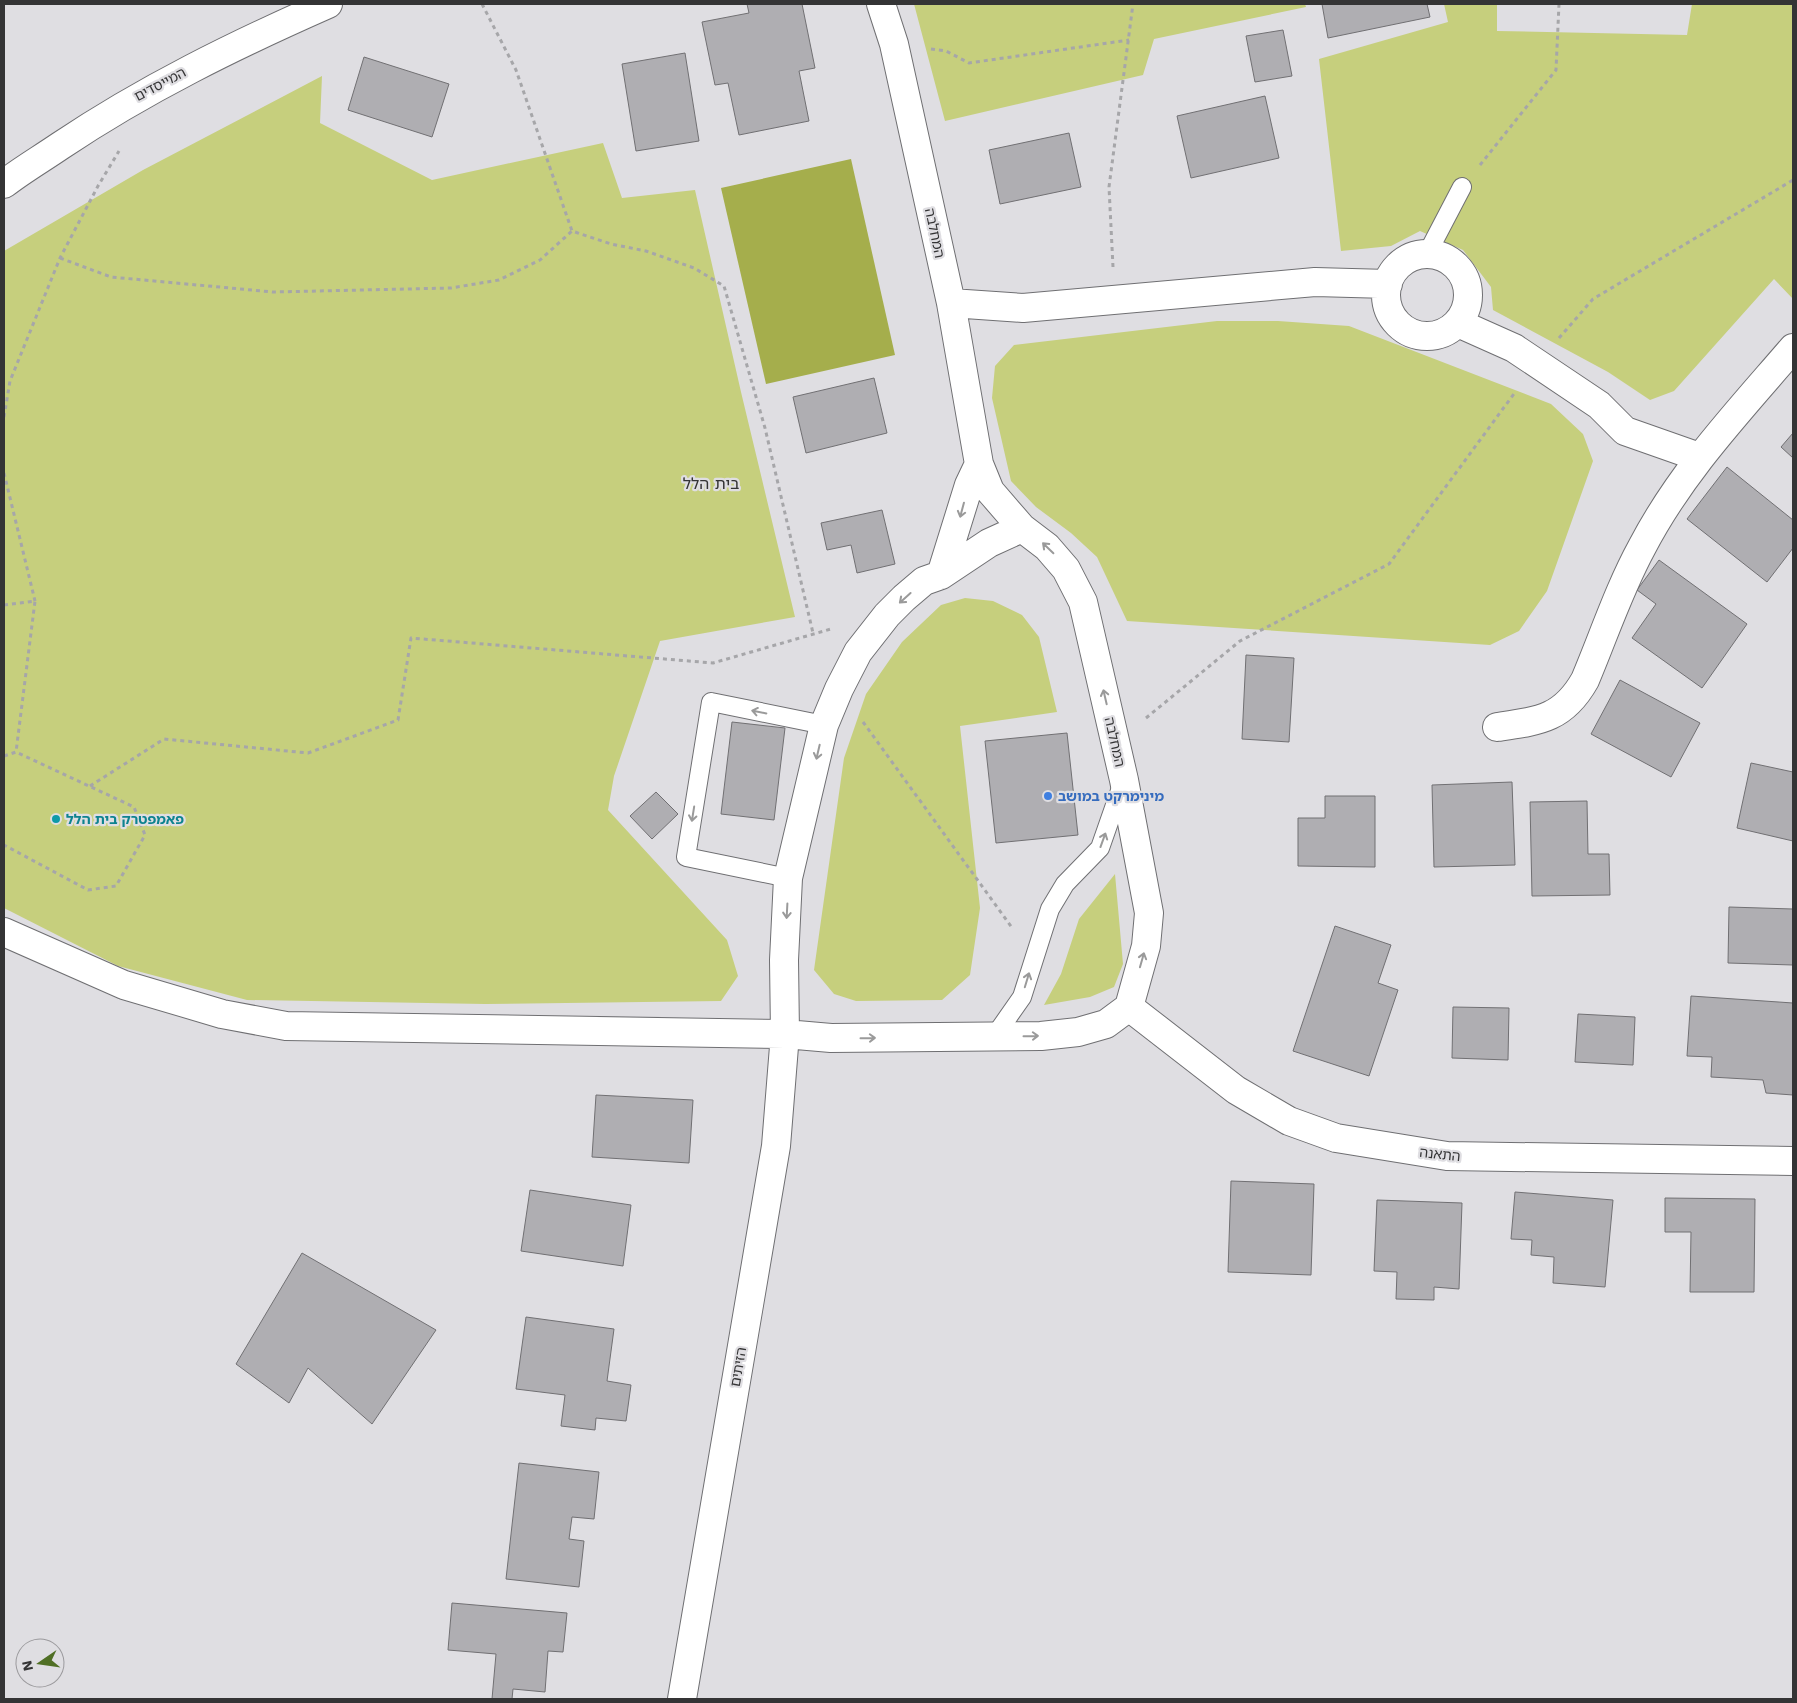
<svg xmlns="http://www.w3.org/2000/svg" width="1797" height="1703" font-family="'Work Sans','Noto Sans Hebrew',sans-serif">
	<rect width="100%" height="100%" fill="#dfdee2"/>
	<path fill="#c6cf7d" d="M 914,4 L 1305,4 L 1306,7 L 1154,39 L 1143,75 L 945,121 Z
		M 1444,4 L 1497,4 L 1497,31 L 1687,35 L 1692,4 L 1793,4 L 1793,299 L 1774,279 L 1674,391 L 1650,400 L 1608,372 L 1493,310 L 1491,287 L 1463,250 L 1420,231 L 1391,246 L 1341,251 L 1319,59 L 1448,22 Z
		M 322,76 L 320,123 L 432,180 L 603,143 L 622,198 L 695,190 L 741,392 L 795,617 L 660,641 L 614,776 L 608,810 L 727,940 L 738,976 L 721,1001 L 485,1004 L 247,1000 L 118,966 L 4,908 L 4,251 L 143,170 Z
		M 1217,321 L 1278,321 L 1349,326 L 1551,404 L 1583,434 L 1593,461 L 1547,591 L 1519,631 L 1490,645 L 1127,621 L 1097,557 L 1071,533 L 1036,507 L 1011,481 L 992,398 L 995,366 L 1014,345 Z
		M 965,598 L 993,601 L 1022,615 L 1039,637 L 1057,712 L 960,726 L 980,908 L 970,975 L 942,1000 L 856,1001 L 834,994 L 814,970 L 844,758 L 866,694 L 902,642 L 941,605 Z
		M 1115,874 L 1123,964 L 1114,987 L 1090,997 L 1044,1005 L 1061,974 L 1079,919 Z"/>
	<path fill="#a5ae4c" d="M 851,159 L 895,355 L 766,384 L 721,188 Z"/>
	<path fill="#afaeb2" stroke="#717073" d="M 747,4 L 802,4 L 815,68 L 799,71 L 809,121 L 739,135 L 728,83 L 715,85 L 702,22 L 749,13 Z
		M 1322,4 L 1427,4 L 1430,17 L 1328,38 Z
		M 1283,30 L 1292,76 L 1255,82 L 1246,36 Z
		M 685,53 L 699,141 L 636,151 L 622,64 Z
		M 364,57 L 449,84 L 432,137 L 348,110 Z
		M 1265,96 L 1279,158 L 1191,178 L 1177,116 Z
		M 1069,133 L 1081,187 L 1000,204 L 989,150 Z
		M 874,378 L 887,433 L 806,453 L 793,397 Z
		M 1793,433 L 1793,458 L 1781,447 Z
		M 1727,467 L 1793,520 L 1793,548 L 1767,582 L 1687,519 Z
		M 882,510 L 895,564 L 857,573 L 851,545 L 827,550 L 821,523 Z
		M 1659,560 L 1747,624 L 1702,688 L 1632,638 L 1656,604 L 1637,590 Z
		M 1246,655 L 1294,658 L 1289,742 L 1242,739 Z
		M 1620,680 L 1700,723 L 1671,777 L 1591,734 Z
		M 732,722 L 785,728 L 774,820 L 721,814 Z
		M 1067,733 L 1078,835 L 996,843 L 985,741 Z
		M 1751,763 L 1793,772 L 1793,841 L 1737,828 Z
		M 1512,782 L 1515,865 L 1434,867 L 1432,785 Z
		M 656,792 L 678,814 L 652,839 L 630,816 Z
		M 1325,796 L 1375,796 L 1375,867 L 1298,866 L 1298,818 L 1325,818 Z
		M 1587,801 L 1588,854 L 1609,854 L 1610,895 L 1532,896 L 1530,802 Z
		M 1729,907 L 1793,909 L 1793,965 L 1728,963 Z
		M 1335,926 L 1391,945 L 1378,983 L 1398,990 L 1369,1076 L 1293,1051 Z
		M 1691,996 L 1793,1003 L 1793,1095 L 1766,1093 L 1763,1080 L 1711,1077 L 1712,1057 L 1687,1056 Z
		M 1453,1007 L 1509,1008 L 1508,1060 L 1452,1058 Z
		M 1578,1014 L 1635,1017 L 1633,1065 L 1575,1062 Z
		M 596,1095 L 693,1100 L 689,1163 L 592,1157 Z
		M 1231,1181 L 1314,1184 L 1311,1275 L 1228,1272 Z
		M 530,1190 L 631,1205 L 623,1266 L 521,1251 Z
		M 1515,1192 L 1613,1200 L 1605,1287 L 1553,1283 L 1554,1257 L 1531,1255 L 1532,1240 L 1511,1239 Z
		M 1665,1198 L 1755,1199 L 1754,1292 L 1690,1292 L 1691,1232 L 1665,1232 Z
		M 1377,1200 L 1462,1203 L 1459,1289 L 1434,1287 L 1434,1300 L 1396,1299 L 1397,1272 L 1374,1271 Z
		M 302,1253 L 436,1330 L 372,1424 L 308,1368 L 289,1403 L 236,1364 Z
		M 526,1317 L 614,1329 L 607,1381 L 631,1385 L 626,1421 L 596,1418 L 595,1430 L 561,1426 L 565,1395 L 516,1389 Z
		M 519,1463 L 599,1472 L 594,1519 L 572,1517 L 569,1539 L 584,1541 L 579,1587 L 506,1579 Z
		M 452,1603 L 567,1613 L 563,1652 L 548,1651 L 545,1692 L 513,1689 L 512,1699 L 492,1699 L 496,1654 L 448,1650 Z"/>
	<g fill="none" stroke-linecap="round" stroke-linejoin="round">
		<defs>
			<path id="lane" d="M 1427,254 L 1462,187
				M 788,878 L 686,857 L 711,702 L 824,725
				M 994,1037 L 1022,997 L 1050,909 L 1065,884 L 1100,848 L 1122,785"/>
			<path id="street" d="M 881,4 L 894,44 L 951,303 L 979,464 L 990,491 L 1022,528
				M1386 295a41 41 0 1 1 82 0a41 41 0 1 1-82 0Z
				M 951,303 L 1023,308 L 1315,282 L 1388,284
				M 1458,323 L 1514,348 L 1599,405 L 1625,431 L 1699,457
				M 941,575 L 969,485 L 979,464
				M 1497,727 C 1539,721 1563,719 1585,680 C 1604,635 1619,589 1642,547 C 1681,472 1739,411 1793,348
				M 4,932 L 124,985 L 222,1014 L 286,1026 L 785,1034 L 831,1038 L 1041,1036 L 1078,1032 L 1106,1024 L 1129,1007
				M 1129,1007 L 1236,1090 L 1289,1121 L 1336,1138 L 1447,1156 L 1793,1161
				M 682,1699 L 776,1146 L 785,1034 L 784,960 L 788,878 L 824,725 L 839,689 L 858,652 L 887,615 L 904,598 L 924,581 L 941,575 L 989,543 L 1022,528 L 1047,547 L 1066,569 L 1083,602 L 1124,780 L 1149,913 L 1146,946 L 1129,1007"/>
			<path id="secondary" d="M 4,184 C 22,170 41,159 60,146 C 145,89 235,45 328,4"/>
		</defs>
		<use href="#lane" stroke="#6f6f72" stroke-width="20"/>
		<use href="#street" stroke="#6f6f72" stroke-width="30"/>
		<use href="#secondary" stroke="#6f6f72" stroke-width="30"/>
		<path stroke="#a6a6a9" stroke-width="3" stroke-dasharray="4 4" stroke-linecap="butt" d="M 482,4 L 516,70 L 572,231 L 611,244 L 646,251 L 694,268 L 724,286 L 765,428 L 813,633
			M 931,49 L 946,51 L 969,63 L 1129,40
			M 1480,165 L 1556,70 L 1559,4
			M 60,258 L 111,277 L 273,292 L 451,288 L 499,280 L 540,260 L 572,231
			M 1113,267 L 1109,187 L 1133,4
			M 1559,338 L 1593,299 L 1793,180
			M 4,417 L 10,381 L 60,258 L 98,186 L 119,151
			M 4,473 L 35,601
			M 4,605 L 35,601 L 16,752
			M 1146,718 L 1240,641 L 1389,564 L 1516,391
			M 863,722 L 1013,929
			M 4,756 L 16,752 L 134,807 L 145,835 L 116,886 L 88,890 L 4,845
			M 90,786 L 164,739 L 308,753 L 398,720 L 411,638 L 713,663 L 831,629"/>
		<use href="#lane" stroke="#fff" stroke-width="18"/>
		<use href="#street" stroke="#fff" stroke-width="28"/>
		<use href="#secondary" stroke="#fff" stroke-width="28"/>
	</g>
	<defs><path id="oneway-shaft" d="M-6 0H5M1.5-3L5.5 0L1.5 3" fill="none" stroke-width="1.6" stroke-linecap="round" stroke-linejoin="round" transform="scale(1.25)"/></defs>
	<g stroke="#9a9a9a">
		<use href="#oneway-shaft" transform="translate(962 510) rotate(105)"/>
		<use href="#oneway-shaft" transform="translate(1048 548) rotate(-136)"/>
		<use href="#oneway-shaft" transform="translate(905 598) rotate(138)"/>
		<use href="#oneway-shaft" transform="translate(1105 697) rotate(-103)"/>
		<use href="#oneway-shaft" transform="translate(759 712) rotate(-169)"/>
		<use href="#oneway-shaft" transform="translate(818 752) rotate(103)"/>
		<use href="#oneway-shaft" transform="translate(693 814) rotate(99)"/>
		<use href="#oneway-shaft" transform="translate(1103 840) rotate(-70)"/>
		<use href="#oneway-shaft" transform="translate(787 911) rotate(93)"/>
		<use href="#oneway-shaft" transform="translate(1142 960) rotate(-74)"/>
		<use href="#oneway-shaft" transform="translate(1027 980) rotate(-73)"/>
		<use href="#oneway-shaft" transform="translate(1031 1036) rotate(-1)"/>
		<use href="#oneway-shaft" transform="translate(868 1038) rotate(-1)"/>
	</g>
	<circle fill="#3f7fe0" stroke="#dfdee2" stroke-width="2" cx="1048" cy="796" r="5"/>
	<circle fill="#0f9aa8" stroke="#dfdee2" stroke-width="2" cx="56" cy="819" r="5"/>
	<g text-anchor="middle" stroke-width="4.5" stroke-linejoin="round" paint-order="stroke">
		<g font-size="14" fill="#343435" stroke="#dfdee2">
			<text transform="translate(160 84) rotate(-28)" y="5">המייסדים</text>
			<text transform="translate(935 233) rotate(78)" y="5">המחלבה</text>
			<text transform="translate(1115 742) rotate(77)" y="5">המחלבה</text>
			<text transform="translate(1440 1154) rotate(6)" y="5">התאנה</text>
			<text transform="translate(738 1367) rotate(-80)" y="5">הזיתים</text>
		</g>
		<g font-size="14" font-weight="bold" fill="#366cbe" stroke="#dfdee2" text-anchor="start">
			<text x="1058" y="801">מינימרקט במושב</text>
		</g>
		<g font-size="14" font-weight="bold" fill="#0d838f" stroke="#dfdee2" text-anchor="start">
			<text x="66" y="824">פאמפטרק בית הלל</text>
		</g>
		<g font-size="16" fill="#343435" stroke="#dfdee2">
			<text x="711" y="489">בית הלל</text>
		</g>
	</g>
	<rect width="1797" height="1703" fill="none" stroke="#343435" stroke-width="10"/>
	<g transform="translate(40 1663) rotate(257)"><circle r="24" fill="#dfdee2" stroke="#9b9a9d"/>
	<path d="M0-4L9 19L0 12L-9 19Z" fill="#506f25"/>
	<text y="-8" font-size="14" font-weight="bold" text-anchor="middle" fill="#343435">N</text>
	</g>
</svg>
